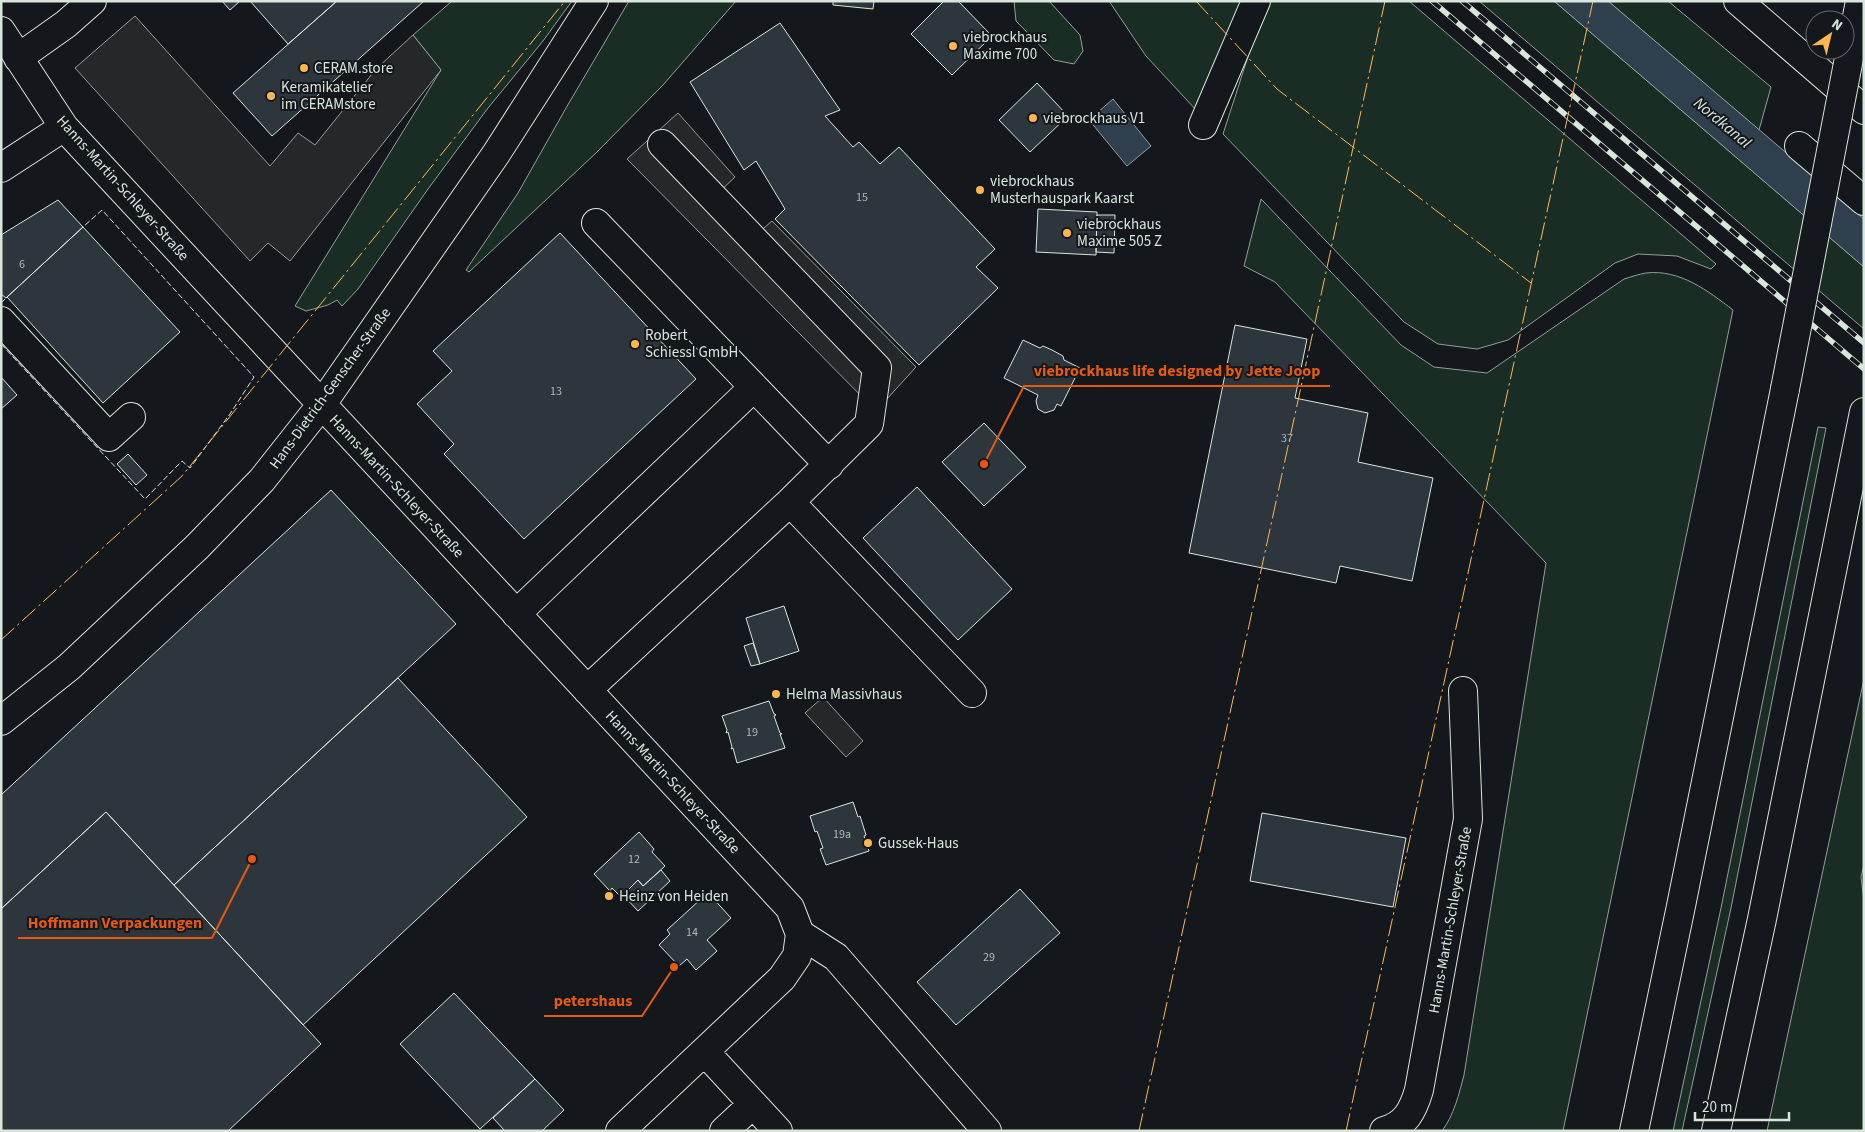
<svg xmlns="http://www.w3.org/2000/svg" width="1865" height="1132" viewBox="0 0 1865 1132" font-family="'Source Sans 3',sans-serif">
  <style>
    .green { fill: #1a2d24; stroke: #939e99 }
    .parking { fill: #24282b; stroke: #939e99 }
    .water { fill: #2f3f4d; stroke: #939e99 }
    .building { fill: #2c363c; stroke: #d8e6dc }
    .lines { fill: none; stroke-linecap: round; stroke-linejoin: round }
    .minor-casing { stroke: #d8e6dc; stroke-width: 30 }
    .major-casing { stroke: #d8e6dc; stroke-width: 30 }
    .highway-casing { stroke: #d8e6dc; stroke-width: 30 }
    .minor { stroke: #14181c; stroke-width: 28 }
    .major { stroke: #14181c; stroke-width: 28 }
    .highway { stroke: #14181c; stroke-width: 28 }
    .rail-casing { stroke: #d8e6dc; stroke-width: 5.5 }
    .rail { stroke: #14181c; stroke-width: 4; stroke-dasharray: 11; stroke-linecap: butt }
    .highway-bridge-casing { stroke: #d8e6dc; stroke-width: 30; stroke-linecap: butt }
    .highway-bridge { stroke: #14181c; stroke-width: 28 }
    .fence { stroke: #d8e6dc; stroke-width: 1; stroke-dasharray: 6 2.5; stroke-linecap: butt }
    .power { stroke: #ffb74d; stroke-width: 1; stroke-dasharray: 18 4 2.5 4; stroke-linecap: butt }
    .poi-dot { fill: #ffb74d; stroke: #14181c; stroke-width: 2 }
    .labels { text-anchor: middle; stroke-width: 4; stroke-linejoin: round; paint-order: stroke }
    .number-label { font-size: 12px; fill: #adbab4 }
    .poi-label { font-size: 15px; fill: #d8e6dc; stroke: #14181c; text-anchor: start }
    .street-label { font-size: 15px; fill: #d8e6dc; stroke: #14181c }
    .water-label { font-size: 16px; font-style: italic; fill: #d8e6dc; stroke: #14181c }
    .leader { fill: none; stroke: #e8590c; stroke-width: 2 }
    .callout-dot { fill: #e8590c; stroke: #14181c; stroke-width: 2 }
    .callout-label { font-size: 16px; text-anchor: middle; font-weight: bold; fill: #e8590c; stroke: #14181c; stroke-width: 4; stroke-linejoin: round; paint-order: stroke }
  </style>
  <rect width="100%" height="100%" fill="#14181c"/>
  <path class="green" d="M452,1H572L543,41L488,108L428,189L358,289L342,306L337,300L328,305L306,311L295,306L441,70L413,35Z
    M629,1H736L663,85L596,153L469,272L466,270L518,193L566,108Z
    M1014,1H1049L1080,35L1083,51L1074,64L1054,60L1016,21Z
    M1109,1H1245L1197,111L1146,56Z
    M1266,1H1409L1716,264L1711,269L1677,256L1638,254L1615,263L1508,340L1477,349L1438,344L1404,322L1223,134Z
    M1479,1H1554L1864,267V329Z
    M1608,1H1668L1771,87L1759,130Z
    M1261,199L1401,345L1434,367L1487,373L1624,279C1631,277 1639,274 1646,273C1680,269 1708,291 1733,310L1563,1131H1442C1454,1115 1459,1094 1464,1075L1546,563L1275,282L1244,266Z
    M1818,427L1826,428L1731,908L1682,1131H1673L1721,908Z
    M1864,679V865L1861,877L1864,901V1131H1767Z"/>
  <path class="parking" d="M135,16L270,166L298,133L315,145L376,69L413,35L441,70L290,261L268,243L250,261L75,68Z
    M678,113L735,177L717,194L757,234L772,221L916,367L876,411L627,159Z
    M823,697L863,741L846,757L805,713Z"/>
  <path class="water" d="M1554,1H1608L1864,219V267Z
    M1113,99L1151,146L1127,166L1089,120Z"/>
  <path class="building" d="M222,1H240L230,10Z
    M250,1H337L288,44Z
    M337,1H424L272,136L233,93Z
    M833,1H874L873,9L833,5Z
    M944,1H958L992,36L952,75L911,34Z
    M780,23L840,110L825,116L853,147L859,142L880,164L899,147L995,249L976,267L998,288L919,365L775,219L785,209L756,161L744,170L690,82Z
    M1037,83L1068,116L1030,152L999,120Z
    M58,200L83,227L6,298L1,294V235Z
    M1038,209L1097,212L1096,255L1036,252Z
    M1097,215H1115L1114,253L1096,252Z
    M83,227L180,332L103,403L7,297Z
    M560,233L696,379L524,539L444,454L454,444L417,404L452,371L433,351Z
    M1235,325L1307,339L1295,398L1368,413L1358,462L1433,478L1412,581L1340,566L1336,583L1189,553Z
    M1023,340L1040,348L1043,346L1052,350L1063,356L1064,360L1080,368L1061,406L1057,404L1054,410L1045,413L1038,409L1036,401L1038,395L1004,378Z
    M1,377L17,395L1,409Z
    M984,423L1026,467L984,506L942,462Z
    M128,454L147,475L136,485L117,464Z
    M917,487L1012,589L958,640L863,538Z
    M331,490L456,624L174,885L106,812L1,909V795Z
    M784,606L799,651L760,664L746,618Z
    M753,643L760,664L751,666L744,646Z
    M398,678L527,817L303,1025L174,885Z
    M769,701L774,714H775L776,715L774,716L780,733L782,734H780L785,748L737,763L733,748L731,749L732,747L728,732L726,733L727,730L722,716Z
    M853,802L858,817L860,816L866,835L864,836L869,851L826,865L820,849L823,848L817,831L815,832L810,816Z
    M106,812L321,1044L228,1131H1V909Z
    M1262,813L1406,838L1393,907L1250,881Z
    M639,832L654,849L652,852L665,866L643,886L638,880L621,897L612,888L610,891L594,874Z
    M661,870L670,881L638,911L623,895L638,880L643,886Z
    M1020,889L1060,933L956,1025L917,982Z
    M711,896L731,918L707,940L717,951L696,970L687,959L679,966L659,945L670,934L667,930L702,898L705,901Z
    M454,993L535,1079L480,1129L400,1044Z
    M535,1079L564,1110L542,1131H505L493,1118Z"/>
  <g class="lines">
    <g class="minor-casing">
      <path id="minor" d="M1,31L64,127L790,908L800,934L797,956L782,978L620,1131
        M18,58L66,24L92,1
        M1203,125L1256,1
        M1799,146L1864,201
        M1,168L64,127
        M596,223L829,465
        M1,321L109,437L131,417
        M790,502L972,693
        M516,614L754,387
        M587,690L790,502L869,424L877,368L662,144
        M1,721L69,667L197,547L262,480L322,404L496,154L594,1
        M800,934L836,957L987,1131
        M705,1052L778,1131
        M724,1131L753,1104
        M1384,1131C1406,1125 1413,1110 1419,1090L1468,819L1463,691"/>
    </g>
    <g class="major-casing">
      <path id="major" d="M1738,1L1864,110"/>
    </g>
    <g class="highway-casing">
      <path id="highway" d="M1855,27L1860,1
        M1634,1131L1681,906L1785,389
        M1716,1131L1762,919L1864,412"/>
    </g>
    <use href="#minor" class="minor"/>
    <use href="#major" class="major"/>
    <use href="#highway" class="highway"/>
    <g class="rail-casing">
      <path id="rail" d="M1432,1L1864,369
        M1462,1L1864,343"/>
    </g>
    <use href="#rail" class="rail"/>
    <g class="highway-bridge-casing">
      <path id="highway-bridge" d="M1785,389L1855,27"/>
    </g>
    <use href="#highway-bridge" class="highway-bridge"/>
    <path class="fence" d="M1,303L6,298
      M1,344L145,499L182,461L190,468L230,414L254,377L102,210L83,227"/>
    <path class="power" d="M1196,1L1277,89L1531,283
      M1,640L182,476L565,1
      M1139,1131L1385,1
      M1346,1131L1593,1"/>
  </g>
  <g class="poi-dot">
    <circle cx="953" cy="46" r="5"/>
    <circle cx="304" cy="68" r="5"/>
    <circle cx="271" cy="96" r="5"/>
    <circle cx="1033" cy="118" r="5"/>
    <circle cx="980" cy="190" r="5"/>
    <circle cx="1067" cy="233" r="5"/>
    <circle cx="635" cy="344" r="5"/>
    <circle cx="776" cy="694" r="5"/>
    <circle cx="868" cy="843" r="5"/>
    <circle cx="609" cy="896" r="5"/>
  </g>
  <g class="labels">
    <g class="number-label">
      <text x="862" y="201">15</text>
      <text x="22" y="268">6</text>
      <text x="556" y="395">13</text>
      <text x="1287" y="442">37</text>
      <text x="752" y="736">19</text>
      <text x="842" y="838">19a</text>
      <text x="634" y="863">12</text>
      <text x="692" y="936">14</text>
      <text x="989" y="961">29</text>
    </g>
    <g class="poi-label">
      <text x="963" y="42">viebrockhaus<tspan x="963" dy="17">Maxime 700</tspan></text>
      <text x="314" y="73">CERAM.store</text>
      <text x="281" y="92">Keramikatelier<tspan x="281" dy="17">im CERAMstore</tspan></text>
      <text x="1043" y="123">viebrockhaus V1</text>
      <text x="990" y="186">viebrockhaus<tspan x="990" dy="17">Musterhauspark Kaarst</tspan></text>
      <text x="1077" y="229">viebrockhaus<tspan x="1077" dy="17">Maxime 505 Z</tspan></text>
      <text x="645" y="340">Robert<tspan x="645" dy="17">Schiessl GmbH</tspan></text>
      <text x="786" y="699">Helma Massivhaus</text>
      <text x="878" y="848">Gussek-Haus</text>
      <text x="619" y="901">Heinz von Heiden</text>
    </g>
    <g class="street-label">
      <text transform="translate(123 188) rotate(48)" y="5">Hanns-Martin-Schleyer-Straße</text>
      <text transform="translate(330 388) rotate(-54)" y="5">Hans-Dietrich-Genscher-Straße</text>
      <text transform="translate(397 486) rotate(47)" y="5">Hanns-Martin-Schleyer-Straße</text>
      <text transform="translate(673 782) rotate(47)" y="5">Hanns-Martin-Schleyer-Straße</text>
      <text transform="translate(1450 920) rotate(-80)" y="5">Hanns-Martin-Schleyer-Straße</text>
    </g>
    <g class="water-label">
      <text transform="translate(1723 122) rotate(40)" y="6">Nordkanal</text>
    </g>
  </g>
  <path class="leader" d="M984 464L1024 386H1330M252 859L212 938H18M674 967L642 1016H544"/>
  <g class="callout-dot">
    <circle cx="984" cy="464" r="5"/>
    <circle cx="252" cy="859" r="5"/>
    <circle cx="674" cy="967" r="5"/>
  </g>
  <g class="callout-label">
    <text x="1177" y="376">viebrockhaus life designed by Jette Joop</text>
    <text x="115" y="928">Hoffmann Verpackungen</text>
    <text x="593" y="1006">petershaus</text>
  </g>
  <rect width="1865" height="1132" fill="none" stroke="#d8e6dc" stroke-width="5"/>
  <g transform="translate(1830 35) rotate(35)"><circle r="24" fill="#14181c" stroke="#626a69"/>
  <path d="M0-4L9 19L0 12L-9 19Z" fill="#ffb74d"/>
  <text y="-8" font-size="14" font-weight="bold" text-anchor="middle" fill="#d8e6dc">N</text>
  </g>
  <path d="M1695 1112v8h94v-8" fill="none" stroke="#d8e6dc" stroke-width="2.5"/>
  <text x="1702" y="1112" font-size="15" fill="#d8e6dc" stroke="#14181c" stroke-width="4" paint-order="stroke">20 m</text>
</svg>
